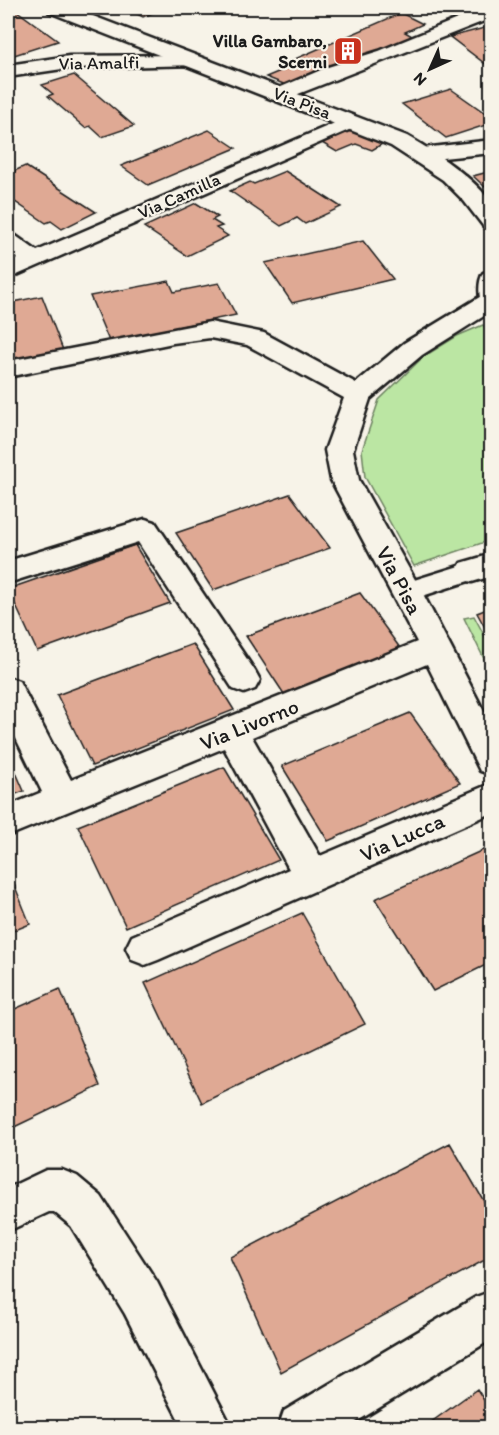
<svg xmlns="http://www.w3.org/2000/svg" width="499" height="1435" viewBox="0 0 499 1435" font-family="Itim,sans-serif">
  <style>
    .green { fill: #bbe6a3; stroke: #6c8160; stroke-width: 1.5 }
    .building { fill: #dfa994; stroke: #1c1c1c; stroke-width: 1.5 }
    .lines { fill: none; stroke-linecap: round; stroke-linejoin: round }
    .service-casing { stroke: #1c1c1c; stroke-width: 4 }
    .pedestrian-casing { stroke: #1c1c1c; stroke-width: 5 }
    .minor-casing { stroke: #1c1c1c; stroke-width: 5 }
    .secondary-casing { stroke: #1c1c1c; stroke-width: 5 }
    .service { fill: #f7f3e8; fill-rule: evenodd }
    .pedestrian { fill: #f7f3e8; fill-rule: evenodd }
    .minor { fill: #f7f3e8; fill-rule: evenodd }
    .secondary { fill: #f7f3e8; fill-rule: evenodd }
    .labels { text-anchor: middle; stroke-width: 4.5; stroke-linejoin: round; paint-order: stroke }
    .far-poi-label { font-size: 18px; font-weight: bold; fill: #1c1c1c; stroke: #f7f3e8; text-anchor: end }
    .far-street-label { font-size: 18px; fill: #1c1c1c; stroke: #f7f3e8 }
    .street-label { font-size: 22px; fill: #1c1c1c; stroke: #f7f3e8 }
  </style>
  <rect width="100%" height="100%" fill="#f7f3e8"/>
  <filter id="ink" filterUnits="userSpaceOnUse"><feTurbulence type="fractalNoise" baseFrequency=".0167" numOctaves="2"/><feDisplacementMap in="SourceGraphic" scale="12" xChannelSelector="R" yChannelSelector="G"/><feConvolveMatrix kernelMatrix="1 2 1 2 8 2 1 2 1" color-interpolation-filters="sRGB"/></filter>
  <g filter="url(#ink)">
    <path class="green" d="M483,325L492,336L491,540L414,566L365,477L362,450L379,400L423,357L457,336Z
      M474,616L491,648V673L464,618Z"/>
    <path class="building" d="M8,8H13L58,41L8,57Z
      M125,8H159L162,9L143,17Z
      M401,13L423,24L405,32L414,37L286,85L266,77L302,62L295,59Z
      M492,26V69L450,37Z
      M74,75L134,126L102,137L90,126L85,128L48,96L53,94L42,85Z
      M451,89L492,118V123L446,138L402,104Z
      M344,128L382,144L372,150L356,144L337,152L317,140Z
      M209,130L236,148L148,185L121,166Z
      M25,166L96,212L62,229L51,221L46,223L8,197V174Z
      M285,171L341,207L305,224L297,218L281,226L230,191L250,182L254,184Z
      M492,171V186L485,187L473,176Z
      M196,203L218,217L212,220L222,226L216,228L228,236L187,256L144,227Z
      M363,241L393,279L292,303L265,263Z
      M169,281L174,292L219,283L236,315L109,341L90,296Z
      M42,296L63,350L8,362V303Z
      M290,494L330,548L213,590L176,533Z
      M135,545L170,603L37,651L8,589Z
      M360,593L400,648L284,694L246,636Z
      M492,607V640L477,613Z
      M193,644L234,710L92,766L57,695Z
      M410,713L460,783L328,841L282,766Z
      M8,754L24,791L8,797Z
      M224,767L279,860L126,927L78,826Z
      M492,846V962L433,991L375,899Z
      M8,869L30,924L8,933Z
      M302,913L365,1024L202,1103L145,983Z
      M60,989L100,1086L8,1130V1012Z
      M450,1143L492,1215V1256L281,1372L230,1257Z
      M477,1389L492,1413V1428H423Z"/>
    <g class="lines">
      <g class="service-casing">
        <path id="service" d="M453,8H464L479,18L470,20Z"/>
      </g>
      <g class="pedestrian-casing">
        <path id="pedestrian" d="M472,562L481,565L484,571L481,577L407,601L398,599L395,592L398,585Z"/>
      </g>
      <g class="minor-casing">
        <path id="minor" d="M484,8H492V18L288,98H274L271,94L274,90L328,67L379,51Z
          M192,55L199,57L202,61L199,65L69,68L8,77V65L69,56Z
          M351,116L358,118L362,122L358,126L8,279V263L18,259L8,251V234L16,236L37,251Z
          M492,140V153L423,160L415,159L412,154L415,149L423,148Z
          M492,293V311L422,355L370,399L353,450L359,480L422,592L492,727V775L480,771L427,664L252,737L320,856L492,783V813L158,960L145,965L132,960L126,948L132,936L289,869L224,748L8,836V806L42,792L8,722V677L19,681L71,780L417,642L331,480L325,450L344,398L247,345L210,338L173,343L8,377V361L210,322L264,333L356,383L404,343L483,295Z
          M145,519L155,522L255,671L260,680L255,689L244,693L233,689L138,542L8,583V561Z
          M492,554V576L472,582L461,579L457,571L461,563Z
          M46,1170H62L77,1176L101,1196L157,1282L232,1428H183L125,1314L71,1226L54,1212H49L8,1231V1188Z
          M492,1291V1339L346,1428H278L284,1411L476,1297Z"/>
      </g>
      <g class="secondary-casing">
        <path id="secondary" d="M47,8H72L407,136C428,148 482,182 491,205C494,211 492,222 492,229L484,227L464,201L443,180L391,146L49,12Z
          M492,271V308L483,306C478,298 478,281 483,273Z"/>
      </g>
      <use href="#service" class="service"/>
      <use href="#pedestrian" class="pedestrian"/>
      <use href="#minor" class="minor"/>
      <use href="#secondary" class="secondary"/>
    </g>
  </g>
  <defs>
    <g id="building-square" transform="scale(1.5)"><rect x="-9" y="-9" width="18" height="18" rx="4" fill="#c8321e" stroke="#f7f3e8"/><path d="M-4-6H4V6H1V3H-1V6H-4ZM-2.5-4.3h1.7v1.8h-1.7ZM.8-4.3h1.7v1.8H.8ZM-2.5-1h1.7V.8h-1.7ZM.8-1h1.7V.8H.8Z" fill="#fff"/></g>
  </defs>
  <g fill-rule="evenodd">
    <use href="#building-square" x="348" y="51"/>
  </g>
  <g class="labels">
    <g class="far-poi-label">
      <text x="327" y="47">Villa Gambaro,<tspan x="327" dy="21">Scerni</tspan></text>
    </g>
    <g class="far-street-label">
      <text transform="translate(99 63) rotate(-1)" y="6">Via Amalfi</text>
      <text transform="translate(302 103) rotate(21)" y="6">Via Pisa</text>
      <text transform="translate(179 196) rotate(-24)" y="6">Via Camilla</text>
    </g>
    <g class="street-label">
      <text transform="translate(400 580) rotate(62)" y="8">Via Pisa</text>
      <text transform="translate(249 724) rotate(-22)" y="8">Via Livorno</text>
      <text transform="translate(402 837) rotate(-24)" y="8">Via Lucca</text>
    </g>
  </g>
  <rect width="499" height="1435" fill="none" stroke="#f7f3e8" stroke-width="30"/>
  <rect x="15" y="15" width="469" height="1405" fill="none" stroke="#1c1c1c" stroke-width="2" filter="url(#ink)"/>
  <g transform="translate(430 69) rotate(225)" stroke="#f7f3e8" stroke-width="4.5" paint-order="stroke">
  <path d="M0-4.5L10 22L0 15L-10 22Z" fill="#1c1c1c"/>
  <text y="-9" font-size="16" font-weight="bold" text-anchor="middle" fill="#1c1c1c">N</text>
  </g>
</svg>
